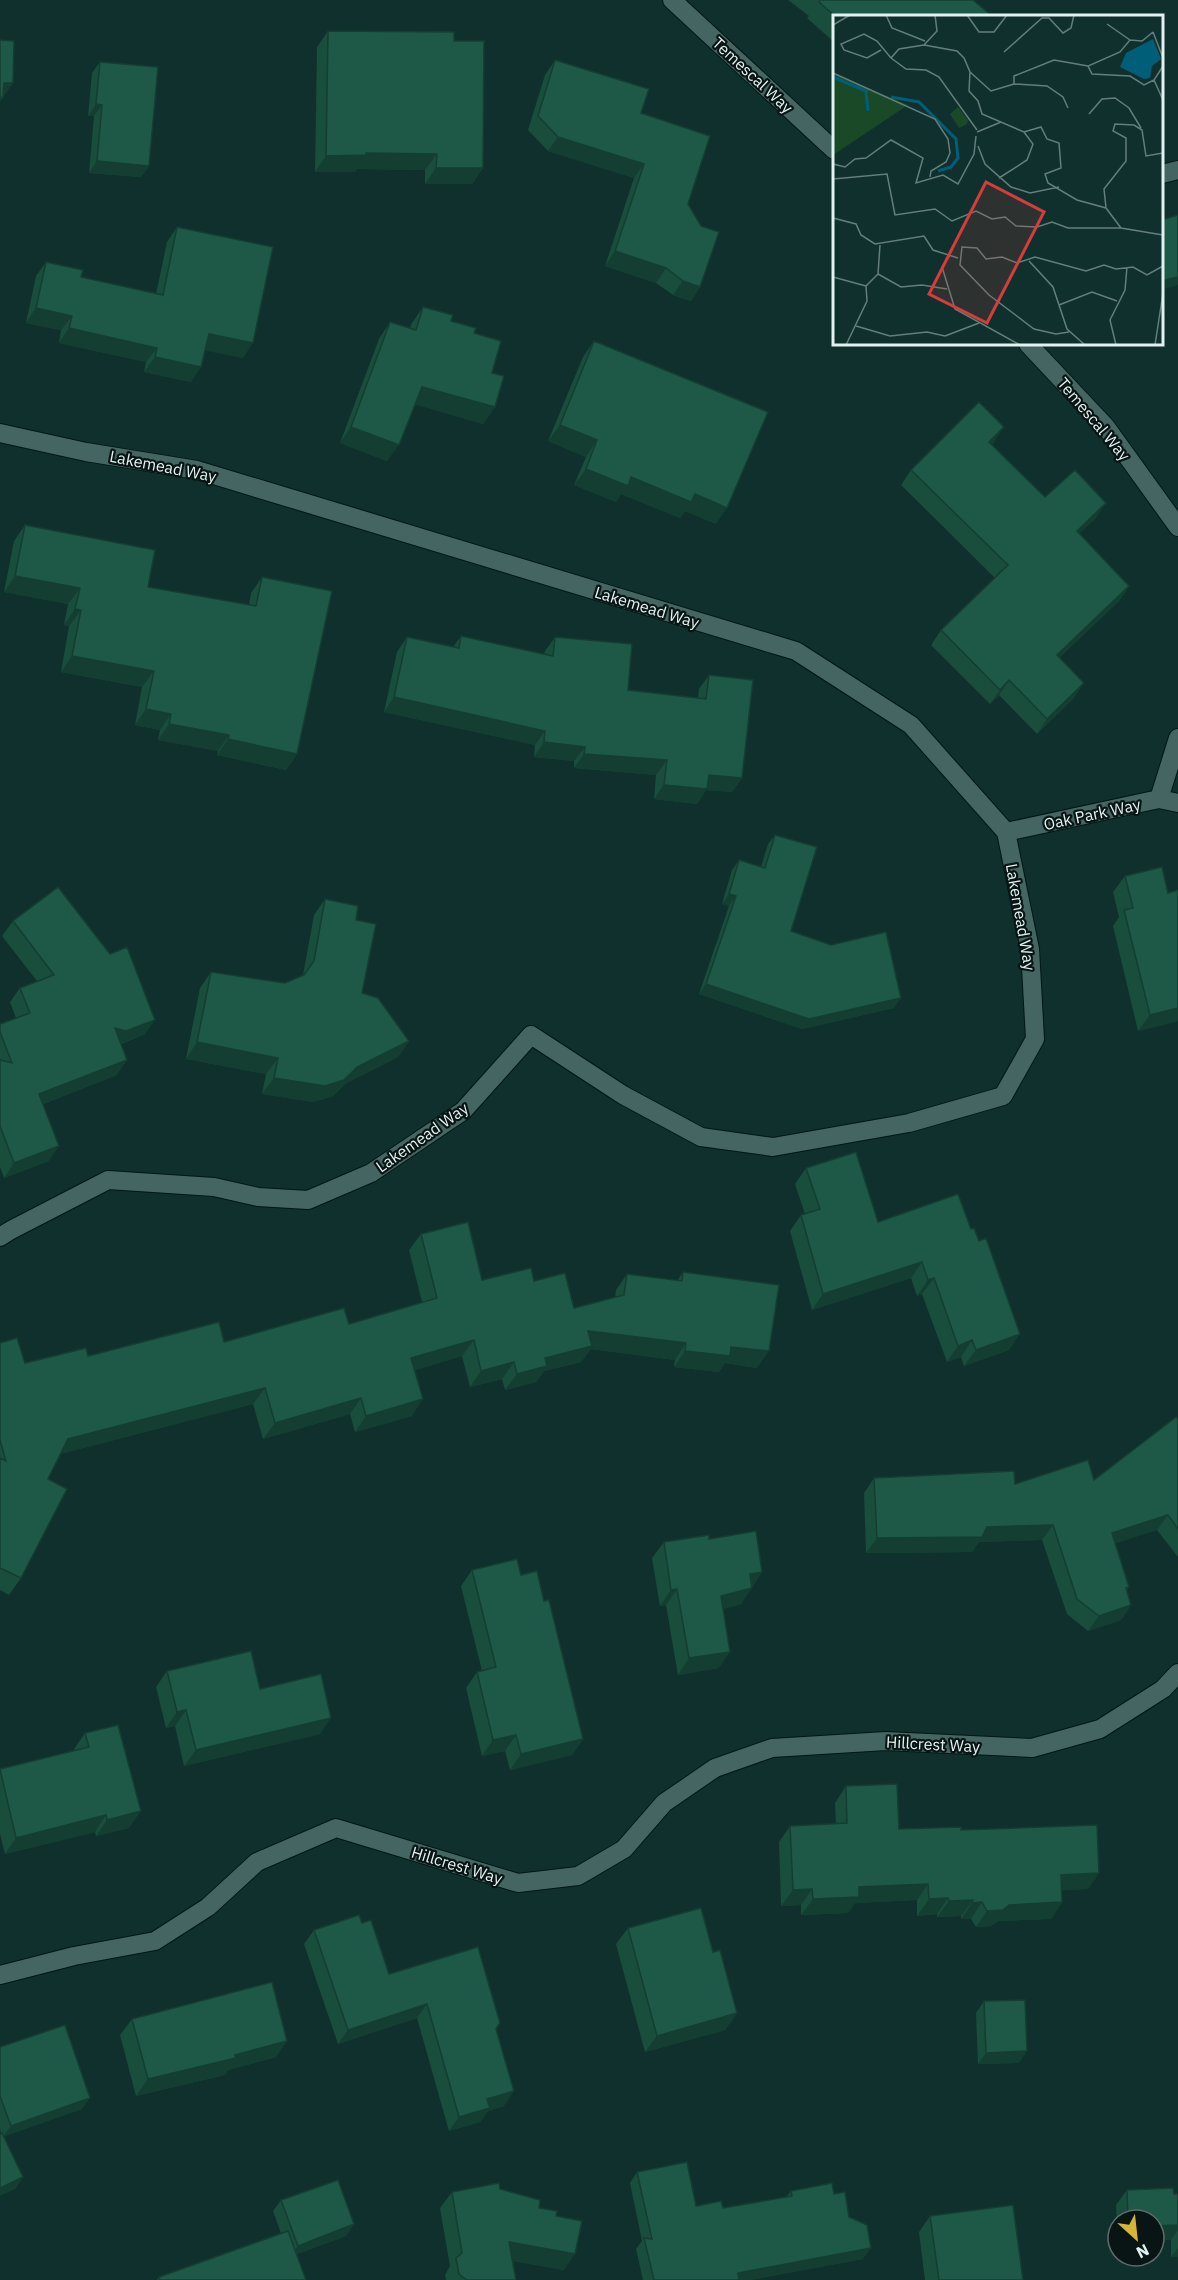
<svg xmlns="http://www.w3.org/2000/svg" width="1178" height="2280" viewBox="0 0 1178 2280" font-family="'IBM Plex Sans',sans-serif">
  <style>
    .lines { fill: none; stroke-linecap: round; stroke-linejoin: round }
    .street-casing { stroke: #001715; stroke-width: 20 }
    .street { stroke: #456562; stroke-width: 18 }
    .wall { fill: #194d3c }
    .shaded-wall { fill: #143e31 }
    .building { fill: #1d5946; stroke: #143e31; stroke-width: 1.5 }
    .labels { text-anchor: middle; stroke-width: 4.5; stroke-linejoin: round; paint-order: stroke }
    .street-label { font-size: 16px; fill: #e1f2f0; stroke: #081514 }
    .inset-river { fill: none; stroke: #005e78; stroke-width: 3 }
    .inset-road { fill: none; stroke: #647e7b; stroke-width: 1.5 }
    .view { fill: #d73c3c; fill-opacity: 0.15; stroke: #d73c3c; stroke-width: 3 }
    .inset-edge { fill: none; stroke: #e1f2f0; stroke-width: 3 }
  </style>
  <rect width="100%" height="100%" fill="#10302d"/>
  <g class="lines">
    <g class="street-casing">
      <path id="street" d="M672,0L834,150
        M1162,174L1178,170
        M1028,344L1106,427L1178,527
        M0,433L86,452L197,470L796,651L911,725L1006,832L1030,949L1035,1039L1003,1096L909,1123L773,1147L701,1137L623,1095L531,1035L463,1111L371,1173L308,1200L258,1197L214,1187L108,1180L11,1230L0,1237
        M1159,799L1178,738
        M1006,832L1159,799L1178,803
        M0,1975L74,1956L155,1941L208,1907L257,1862L336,1828L518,1883L578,1876L624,1849L664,1803L715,1768L772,1748L886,1741L1032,1748L1100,1729L1163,1689L1178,1673"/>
    </g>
    <use href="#street" class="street"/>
  </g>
  <path class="wall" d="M788,0H973L834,16V42L807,18L809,16Z
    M328,31L454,41L483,168L472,184H425V170L357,169L355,172H315L317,47Z
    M555,60L641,113L688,204L700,287L691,301L673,295L656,283L605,266L634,178L548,151L528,130L545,75Z
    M100,62L149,166L141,177L89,173L94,116H88L92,73Z
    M177,227L243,358L205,350L191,382L144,372L146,362L59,343L61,330L26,323L36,276L46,262L81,277L156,294L167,242Z
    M423,307L474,333L492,373L495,407L483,424L415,404L387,461L340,443L379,339L390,322L410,328L412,323Z
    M594,341L716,524L685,511L680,518L621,494L616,502L574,485L586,457L548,441L583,357Z
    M994,442L991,445L1045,497L1096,518L1079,533L1129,586L1119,601L1059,658L1074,698L1037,734L999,695L990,704L931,645L941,630L995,578L901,485L911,470Z
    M25,525L148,587L249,605L251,593L262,577L297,754L286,770L217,755L218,751L158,740L160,730L135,725L142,687L61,672L69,626L64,625L68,604L4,592L14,541Z
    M461,636L544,654L545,651L555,637L628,690L698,698L699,689L709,675L742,778L732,792L706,790L697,804L654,799L656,775L574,768V761L534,757L535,745L384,712L397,652L407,637L453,647Z
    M775,835L791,931L894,1008L802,1029L699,994L729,906L722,904L732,870L739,860L761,867L768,844Z
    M1125,876L1178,1021L1138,1031L1113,926L1119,917L1113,892Z
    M325,899L356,920L362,993L409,1041L398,1057L346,1083L333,1096L313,1102L262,1094L266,1074L186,1059L200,988L211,972L285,983L303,975L314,915Z
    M13,921L110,954L145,1034L121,1044L117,1075L43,1104L49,1161L4,1178L0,1167V1024L16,1018L10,1002L20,988L37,981L2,936Z
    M806,1168L878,1222L958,1194L1009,1350L964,1366L961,1357L947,1362L922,1294L917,1296L911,1278L812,1310L790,1231L801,1215L805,1214L795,1184Z
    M421,1234L482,1280L534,1281L574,1308L615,1298L616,1290L627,1274L677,1281L683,1272L757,1368L725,1363L719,1372L674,1367L675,1360L591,1349L581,1362L544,1371L536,1382L505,1390L502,1379L470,1387L462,1356L415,1370L412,1416L355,1432L350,1414L263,1439L253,1404L60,1454L48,1479L21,1578L9,1595L0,1590V1343L25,1363L224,1342L349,1324L422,1302L409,1250Z
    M1178,1419V1557L1157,1530L1115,1543L1129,1587L1126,1591L1131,1605L1121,1620L1088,1631L1067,1614L1042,1540L979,1542L972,1552L866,1553L864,1493L874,1478L1015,1484L1094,1480Z
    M709,1539L762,1572L741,1604L723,1609L719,1668L678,1675L666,1605L660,1606L652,1558L664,1542Z
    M472,1570L521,1575L544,1601L583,1739L572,1755L510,1770L505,1751L482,1756L466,1688L477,1672L482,1671L461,1586Z
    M167,1671L320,1734L184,1766L175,1726L166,1728L156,1687Z
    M85,1733L129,1828L96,1836L95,1832L5,1854L0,1834V1769L74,1751V1749Z
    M846,1786L899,1829L961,1830L1099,1873L1088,1889L1062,1890V1902L1051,1919L998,1921L991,1926L976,1927L971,1919H961V1916L937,1917V1914L917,1916V1900L855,1903L848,1913L801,1915V1905L781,1906L779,1842L790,1826L836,1824L835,1803Z
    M362,1923L389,1974L496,2029L504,2106L488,2111L480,2122L449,2131L417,2018L338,2044L304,1944L314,1930Z
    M628,1928L713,1952L737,2013L725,2030L645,2052L616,1944Z
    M984,2001L1019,2063L978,2064L976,2013Z
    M132,2019L276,2057L228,2070L225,2075L136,2096L120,2035Z
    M0,2047L82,2109L4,2136L23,2177L15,2189L0,2129Z
    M637,2172L696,2206L723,2208L786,2197L791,2191L834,2194L849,2217L863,2259L750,2280H643L636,2249L642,2241L630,2183Z
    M500,2189L556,2216L564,2270L513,2261L516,2280H446L445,2275L450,2266L440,2208L452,2192Z
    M1127,2190L1178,2194V2257H1171V2240H1154V2220H1118V2242L1116,2205Z
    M281,2200L354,2224L346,2236L297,2254L306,2280H157L159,2277L281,2233L273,2211Z
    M930,2216L1023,2280H925L919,2232Z"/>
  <path class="shaded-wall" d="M4,83H13L0,102V88Z
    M96,104L102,105L94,116H88Z
    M558,137L644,164L634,178L548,151Z
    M366,153L437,154L425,170L357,169L355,172H315L326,156Z
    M97,161L149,166L141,177L89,173Z
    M436,168H483L472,184H425Z
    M615,251L666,268L656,283L605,266Z
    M1178,277V285L1161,290V281Z
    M683,281L700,287L691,301L673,295Z
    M36,308L72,316L61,330L26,323Z
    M69,328L157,348L146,362L59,343Z
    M209,334L253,343L243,358L198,349Z
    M155,357L201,367L191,382L144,372Z
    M422,387L495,407L483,424L410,403Z
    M560,425L597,440L586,457L548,441Z
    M351,427L399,445L387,461L340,443Z
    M1004,427L994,442L978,457L989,442Z
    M586,469L631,477L695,494L727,508L716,524L685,511L680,518L621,494L616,502L574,485Z
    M1106,503L1096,518L1066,546L1077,531Z
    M15,576L80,588L68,604L4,592Z
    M1129,586L1119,601L1046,670L1057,655Z
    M75,609L81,610L69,626L64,625Z
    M72,656L154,671L142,687L61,672Z
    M1009,680L999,695L990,704L1000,690Z
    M1084,683L1074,698L1037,734L1047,719Z
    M394,697L545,731L535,745L384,712Z
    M146,709L171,714L160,730L135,725Z
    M169,724L229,735L218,751L158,740Z
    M228,739L297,754L286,770L217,755Z
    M544,742L585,747L574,761L534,757Z
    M584,754L667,760L656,775L574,768Z
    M709,775L742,778L732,792L706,790L697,804L654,799L664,785Z
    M729,894L736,896L729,906L722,904Z
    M706,984L901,998L894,1008L802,1029L699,994Z
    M1178,1008V1021L1138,1031L1150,1015Z
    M155,1020L145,1034L116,1045L115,1028Z
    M409,1041L398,1057L346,1083L333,1096L313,1102L262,1094L274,1078L357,1067Z
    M197,1042L278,1058L266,1074L186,1059Z
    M127,1060L117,1075L29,1109L39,1094Z
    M59,1146L49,1161L4,1178L14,1163Z
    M922,1262L911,1278L812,1310L823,1294Z
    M934,1278L922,1294L917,1296L928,1280Z
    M588,1331L686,1343L675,1360L591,1349L581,1362L544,1371L536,1382L505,1390L517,1374Z
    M1020,1334L1009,1350L964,1366L976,1350Z
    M474,1340L462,1356L400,1375L411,1358Z
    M972,1340L961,1357L947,1362L958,1346Z
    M731,1347L769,1351L757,1368L725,1363L719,1372L674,1367L685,1351Z
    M514,1362L502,1379L470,1387L481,1371Z
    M265,1388L253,1404L56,1455L68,1439Z
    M361,1398L350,1414L263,1439L275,1423Z
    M423,1399L412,1416L355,1432L366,1416Z
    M1168,1515L1157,1530L1102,1548L1112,1533Z
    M1053,1525L1042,1540L979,1542L972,1552L866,1553L877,1538L987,1527Z
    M762,1572L751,1588L750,1574Z
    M752,1588L741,1604L710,1612L721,1596Z
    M677,1589L666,1605L660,1606L671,1590Z
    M1131,1605L1121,1620L1088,1631L1099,1616Z
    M730,1652L719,1668L678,1675L689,1658Z
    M186,1710L175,1726L166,1728L177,1712Z
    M331,1718L320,1734L184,1766L196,1750Z
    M516,1735L505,1751L482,1756L493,1740Z
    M583,1739L572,1755L510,1770L521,1754Z
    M141,1811L129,1828L96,1836L107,1820Z
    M106,1815L95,1832L5,1854L16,1838Z
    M1099,1873L1088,1889L1050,1891L1061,1875Z
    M928,1884L917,1900L855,1903L848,1913L801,1915L813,1899L859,1887Z
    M812,1889L801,1905L781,1906L793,1890Z
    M948,1898L937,1914L917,1916L929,1899Z
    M973,1900L961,1916L937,1917L949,1901Z
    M982,1902L971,1919H961L972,1903Z
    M1062,1902L1051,1919L998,1921L991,1926L976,1927L987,1911L1009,1905Z
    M427,2004L417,2018L338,2044L348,2030Z
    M737,2013L725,2030L645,2052L657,2036Z
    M287,2041L276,2057L228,2070L225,2075L136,2096L148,2079Z
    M1027,2051L1019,2063L978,2064L986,2053Z
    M514,2091L504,2106L488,2111L480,2122L449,2131L459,2117L487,2099Z
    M90,2098L82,2109L3,2137L11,2126Z
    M23,2177L15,2189L0,2196V2188Z
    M354,2224L346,2236L290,2257L298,2246Z
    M1178,2225V2230L1171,2240H1154V2226Z
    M509,2242L575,2254L564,2270L498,2258Z
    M871,2248L863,2259L750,2280H733L738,2273Z
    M1178,2248V2257H1171Z"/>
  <path class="building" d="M820,0H973L992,16H835L819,2Z
    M328,31L454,32V41H484L483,168H436L437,154L366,153V155L326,156Z
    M0,40L14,41L13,83H4L3,98L0,97Z
    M555,60L649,89L641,113L710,136L688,204L701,226L719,232L700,287L683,281L666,268L615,251L644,164L558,137L538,116Z
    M100,62L158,67L149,166L97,161L102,105L96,104Z
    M1178,215V277L1161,281V220Z
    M177,227L273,247L253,343L209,334L201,367L155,357L157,348L69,328L72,316L36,308L46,262L83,270L81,277L163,295Z
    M423,307L453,315L451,321L476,328L474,333L501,341L492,373L504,376L495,407L422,387L399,445L351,427L390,322L416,330Z
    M594,341L768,412L727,508L695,494L691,502L631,477L628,486L586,469L597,440L560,425Z
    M979,402L1004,427L989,442L1045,497L1075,470L1106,503L1077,531L1129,586L1057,655L1084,683L1047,719L1009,680L1000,690L941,630L1008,565L911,470Z
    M25,525L155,550L148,587L256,606L262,577L332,591L297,754L228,739L229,735L169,724L171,714L146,709L154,671L72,656L81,610L75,609L80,588L15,576Z
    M461,636L553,656L555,637L632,644L628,690L706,699L709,675L753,680L742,778L709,775L707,789L664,785L667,760L584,754L585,747L544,742L545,731L394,697L407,637L459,648Z
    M775,835L817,847L791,931L831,945L886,932L901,998L809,1019L706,984L736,896L729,894L739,860L765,868Z
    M1162,867L1168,893L1178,890V1008L1150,1015L1124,910L1133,908L1125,876Z
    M58,887L110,954L127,947L155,1020L126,1031L115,1028L127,1060L39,1094L59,1146L14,1163L0,1126V1060L12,1063L0,1032V1024L30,1013L20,988L54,975L13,921Z
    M325,899L358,906L356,920L376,924L362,993L378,998L409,1041L357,1067L344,1080L325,1086L274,1078L278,1058L197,1042L211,972L285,983L304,975L314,961Z
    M856,1152L878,1222L958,1194L971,1229L974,1228L979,1241L986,1238L1020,1334L976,1350L972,1340L958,1346L934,1278L928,1280L922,1262L823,1294L801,1215L820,1209L806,1168Z
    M468,1222L482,1280L531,1268L534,1281L565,1273L574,1308L624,1295L627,1274L682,1281L683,1272L779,1285L769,1351L731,1347L730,1356L685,1351L686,1343L588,1331L592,1346L545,1358L547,1366L517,1374L514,1362L481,1371L474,1340L411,1358L423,1399L366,1416L361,1398L275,1423L265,1388L68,1439L48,1479L67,1489L21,1578L0,1568V1458L6,1461L0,1440V1343L17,1338L25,1363L86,1348L88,1356L219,1322L224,1342L344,1308L349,1324L437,1298L421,1234Z
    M1176,1417L1178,1419V1529L1168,1515L1112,1533L1129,1587L1126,1588L1131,1605L1099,1616L1077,1599L1053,1525L987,1527L982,1537L877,1538L874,1478L1014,1471L1015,1484L1088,1460L1094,1480Z
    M756,1531L762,1572L750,1574L752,1588L721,1596L730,1652L689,1658L677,1589L671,1590L664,1542L709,1535V1539Z
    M517,1559L521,1575L537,1571L544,1601L549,1600L583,1739L521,1754L516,1735L493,1740L477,1672L496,1667L472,1570Z
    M251,1651L260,1689L321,1674L331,1718L196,1750L186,1710L177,1712L167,1671Z
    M118,1725L141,1811L107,1820L106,1815L16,1838L0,1769L89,1747L85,1733Z
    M897,1784L899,1829L961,1827V1830L1097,1825L1099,1873L1061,1875L1062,1902L1009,1905L1003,1910L987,1911L982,1902L972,1903L973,1900L949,1901L948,1898L929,1899L928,1884L859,1887V1897L813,1899L812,1889L793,1890L790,1826L847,1823L846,1786Z
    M701,1908L713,1952L720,1950L737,2013L657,2036L628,1928Z
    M359,1915L362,1923L371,1920L389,1974L478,1947L500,2023L496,2029L514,2091L487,2099L490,2108L459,2117L427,2004L348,2030L314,1930Z
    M272,1982L287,2041L235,2055L236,2058L148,2079L132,2019Z
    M1025,2000L1027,2051L986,2053L984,2001Z
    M65,2025L90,2098L11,2126L0,2096V2047Z
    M2,2133L23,2177L0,2188V2134Z
    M687,2162L696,2206L721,2201L723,2208L792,2196L791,2191L832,2183L834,2194L845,2192L849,2217L867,2225L871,2248L738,2273L739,2280H654L644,2238L652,2239L637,2172Z
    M338,2180L354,2224L298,2246L281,2200Z
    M499,2183L500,2189L540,2200L539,2208L557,2211L556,2216L582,2221L575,2254L509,2242L516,2280H467L459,2274L456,2258L462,2253L452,2192Z
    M1173,2188L1174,2194H1178V2225L1154,2226V2220H1128L1127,2190Z
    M1013,2205L1023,2280H939L930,2216Z
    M288,2231L306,2280H160L159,2277Z"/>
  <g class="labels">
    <g class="street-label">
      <text transform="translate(753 75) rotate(43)" y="6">Temescal Way</text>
      <text transform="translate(1094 419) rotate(50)" y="6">Temescal Way</text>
      <text transform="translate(163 466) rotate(11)" y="6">Lakemead Way</text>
      <text transform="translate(647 607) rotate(17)" y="6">Lakemead Way</text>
      <text transform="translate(1092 814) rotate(-12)" y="6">Oak Park Way</text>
      <text transform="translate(1021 917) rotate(80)" y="6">Lakemead Way</text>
      <text transform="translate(422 1137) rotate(-35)" y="6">Lakemead Way</text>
      <text transform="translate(933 1744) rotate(3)" y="6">Hillcrest Way</text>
      <text transform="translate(457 1865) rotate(17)" y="6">Hillcrest Way</text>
    </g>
  </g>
  <g transform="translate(833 15)">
    <rect width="330" height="330" fill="#10302d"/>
    <path d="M0,58L75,90L0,140ZM125,92L135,105L134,109L126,113L117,99Z" fill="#1a4928"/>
    <path d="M320,24L328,44L319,51L317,63L311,64L287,52L293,38Z" fill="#005e78"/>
    <path class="inset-river" d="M0,62L35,77M33,76L35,96M58,82L86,87L123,124L125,143L118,152L105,156"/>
    <path class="inset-road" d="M53,0L59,13L92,26M102,0L104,16L91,30L124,36L131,43L137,57L136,76L145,86L149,99L191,117L208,112L214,124L226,128L228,153L212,159L215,168L244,185L273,193L288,213L330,220M134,0L146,17H161L174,0M274,9L297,25M0,10L17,0M320,17L309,26L297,25L287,37L255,51L259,59L297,61L311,70L321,65M320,17L330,43M91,30L66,34L58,43L73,54L93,55L106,62L144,115M48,35L34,43L11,35L8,29L31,19L44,26L58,43M171,37L209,3H216L230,18L238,13L241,0M330,51L321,65L330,85M137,57L158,76L181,69M0,58L102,104L115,124L117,138L113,147L98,156L97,162M235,93L230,82L214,71L181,69V61L221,45L255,51M256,99L269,84L282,83L296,93L308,113M144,117L168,107M145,131L152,149L178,172L197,178L226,172M0,149L12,152L22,144L33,143L58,125L90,143L83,168L110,160L125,169L141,139L143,121M166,163L194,145L200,129L191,117M0,164L54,159L62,200L102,194L119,206L143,196L159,204L172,202L183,211L204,212L219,207L235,213H288M273,193L271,174L293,146V123L280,116L282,109L301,110L309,115L313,141L330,138M0,203L23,209L28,220L42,229L91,221L100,235L125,243M117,240L109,252L122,294L187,330M196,246L220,272L234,314L252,330M45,259L68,272L89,270L114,274M0,262L33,271M33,271L45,259L47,230M226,290L259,277L284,286M23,311L57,321L94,317L112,321M236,317L223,319L201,314L156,280L127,250L129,232L144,233L153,244L169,242L184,248L202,242L253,256L271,250L283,254L300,252L314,260L330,251M112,321L146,308M13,330L34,286L33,271M283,330L277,305L292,275L294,252M322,330L330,278"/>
    <path class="view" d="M153,167L211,197L154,308L96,279Z"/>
    <rect width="330" height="330" class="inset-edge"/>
  </g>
  <g transform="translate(1136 2238) rotate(153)"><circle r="28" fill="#081514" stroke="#5f6d6c" stroke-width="1.5"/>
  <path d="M0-4.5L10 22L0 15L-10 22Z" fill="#d6b534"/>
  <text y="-9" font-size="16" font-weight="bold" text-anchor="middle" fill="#e1f2f0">N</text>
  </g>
</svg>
